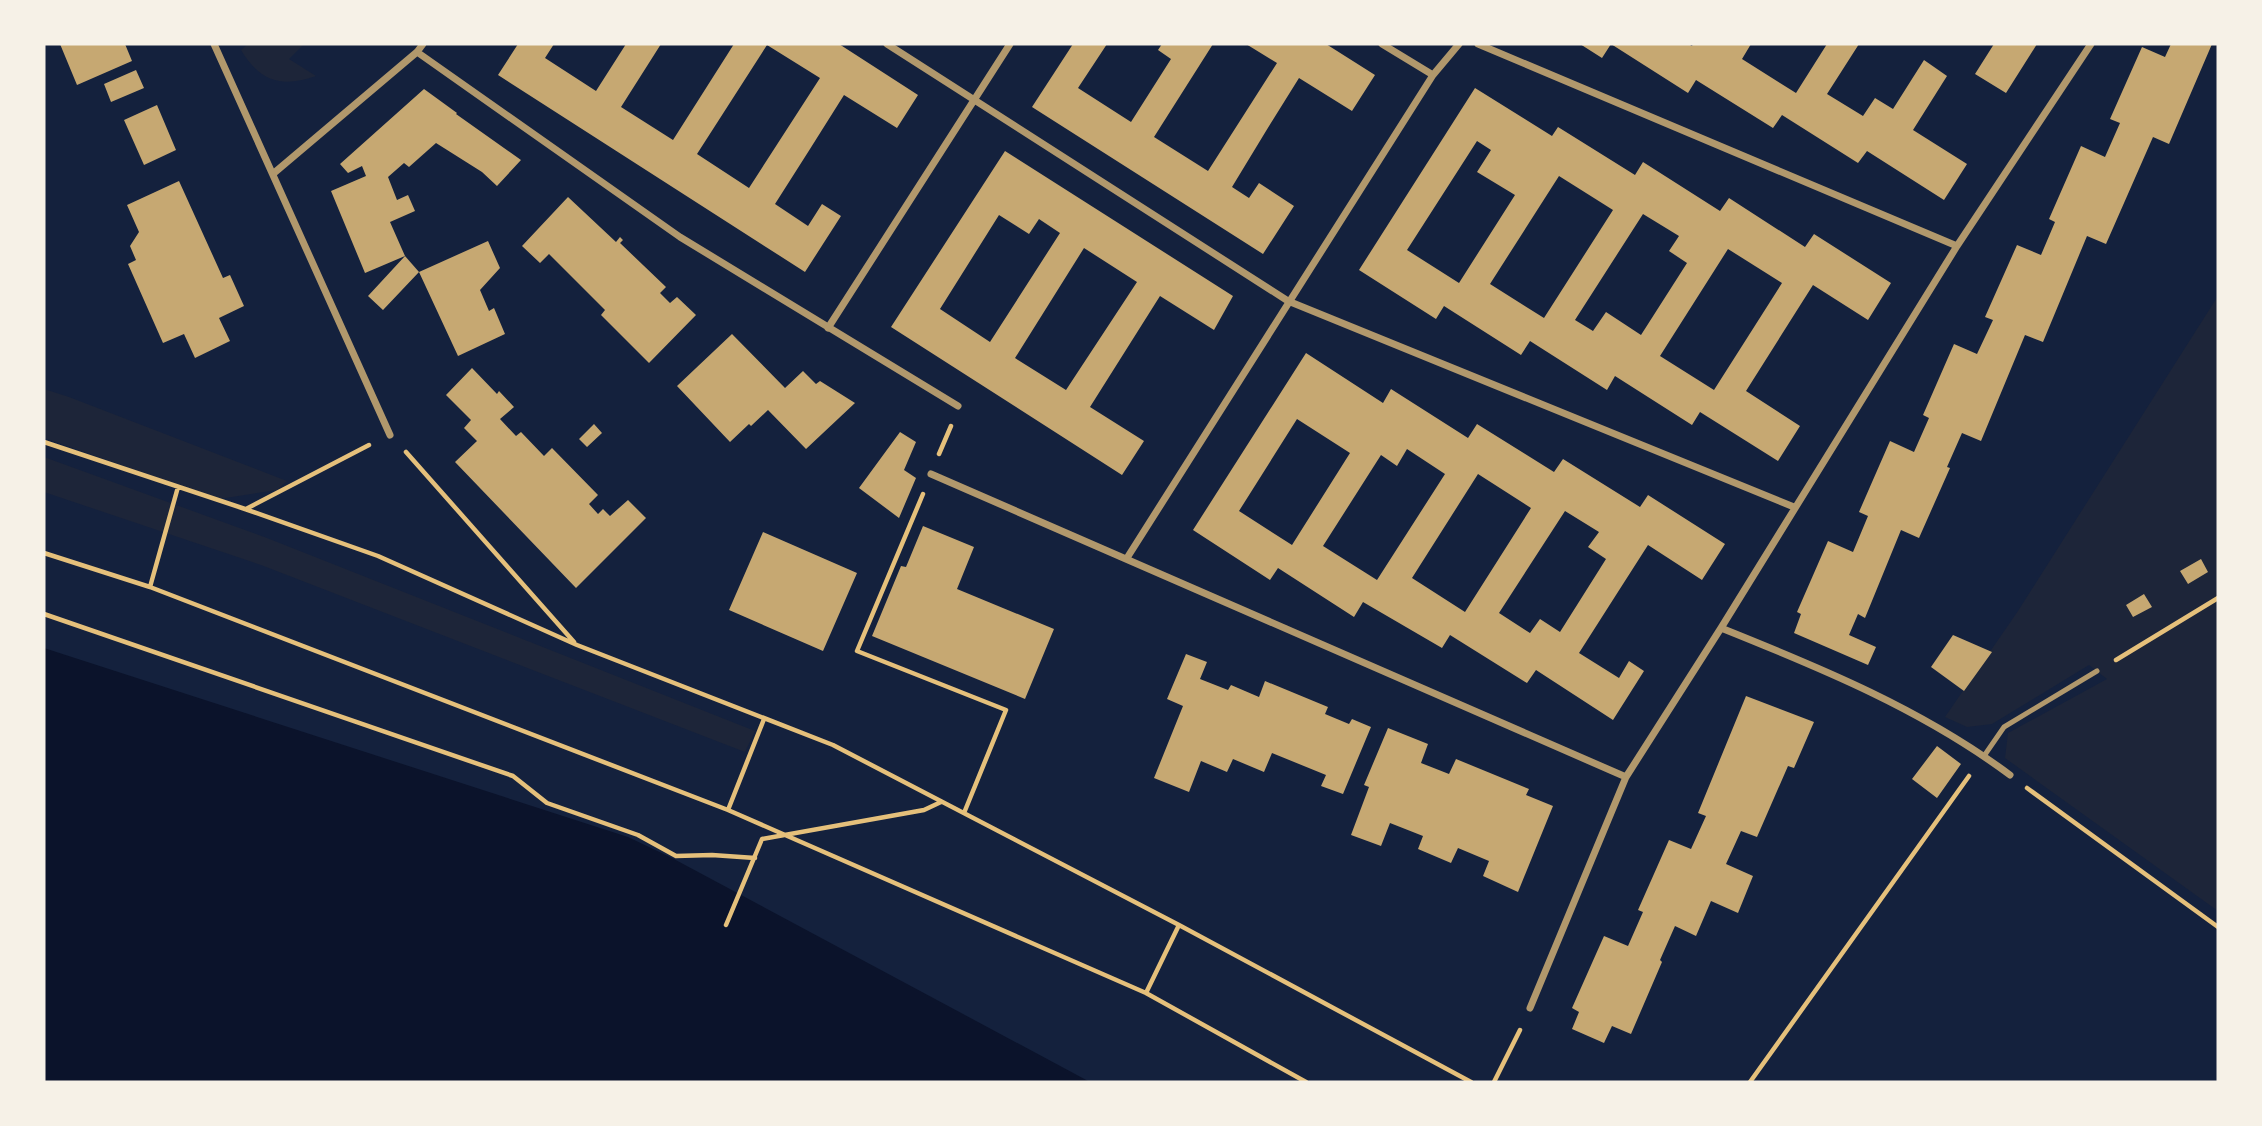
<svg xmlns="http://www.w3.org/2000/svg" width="2262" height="1126" viewBox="0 0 2262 1126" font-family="Signika,sans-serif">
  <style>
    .green { fill: #1d2539 }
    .water { fill: #0b132b }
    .building { fill: #c6a872; fill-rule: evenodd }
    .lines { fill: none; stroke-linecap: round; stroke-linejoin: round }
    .path { stroke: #e5c07b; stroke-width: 4.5 }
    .service { stroke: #b1986c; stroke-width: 5 }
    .minor { stroke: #b1986c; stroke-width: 7 }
  </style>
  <rect width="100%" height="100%" fill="#14213d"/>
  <path class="green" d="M248,44H304L289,59L316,76C282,88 260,82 241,50Z
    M2218,296V911L2005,758L2008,733L2107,679L2089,665L1992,724L1967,727L1945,717L2018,611Z
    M44,389L69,397L287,481L277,490L219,499L44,438Z
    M44,457L267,538L755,731L745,752L261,565L44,492Z"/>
  <path class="water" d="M44,648L628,837L672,858L1090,1082H44Z"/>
  <path class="building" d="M60,44H125L132,61L77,85Z
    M518,44H554L545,58L596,91L626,44H661L621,107L673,140L734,44H839L918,95L897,128L844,95L810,149L775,204L808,226L822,204L841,216L805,272L498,75ZM767,45L820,78L749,188L697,154Z
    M1073,44H1107L1078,88L1131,122L1171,59L1158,50L1162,44H1213L1154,137L1208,171L1277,63L1246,44H1326L1375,75L1352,111L1299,78L1266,131L1232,187L1249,198L1259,183L1294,206L1263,254L1032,107Z
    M1580,44H1688L1692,46L1693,44H1751L1742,59L1796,93L1827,44H1859L1827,94L1863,116L1875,98L1893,109L1924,60L1947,76L1913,130L1967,164L1944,200L1867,151L1858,163L1782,115L1773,128L1696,80L1688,93L1611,44L1602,58Z
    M1994,44H2037L2006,93L1975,74Z
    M2171,44H2212L2169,144L2153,137L2106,244L2087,236L2043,342L2025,335L1981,441L1962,433L1947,467L1950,468L1919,538L1901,530L1865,618L1858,614L1849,635L1876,647L1868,665L1794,633L1801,614L1797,612L1828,541L1853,552L1868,516L1859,512L1890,441L1914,452L1929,418L1923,415L1954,344L1977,354L1993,320L1985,317L2017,245L2041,255L2055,222L2049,219L2081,146L2105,157L2120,123L2110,119L2142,47L2165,57Z
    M136,70L144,88L111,102L104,84Z
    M1475,88L1552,136L1558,127L1635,175L1643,162L1720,211L1729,198L1805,247L1814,234L1891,283L1868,320L1813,285L1746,391L1800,426L1778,461L1700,412L1692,425L1615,376L1607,390L1530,341L1521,355L1444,306L1436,319L1359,270ZM1477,141L1491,150L1477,172L1515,195L1459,283L1407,250ZM1559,176L1613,210L1544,318L1490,284ZM1643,214L1679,236L1669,251L1687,263L1641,335L1606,312L1593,331L1575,320ZM1728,249L1782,283L1714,390L1660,356Z
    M424,89L457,113L456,114L521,160L497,186L482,172L436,143L409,167L404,163L388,177L397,200L408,195L415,211L390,222L405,256L365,273L331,191L366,176L362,166L348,173L340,164Z
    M157,105L176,150L144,165L124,120Z
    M1005,151L1233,296L1214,330L1160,296L1090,407L1144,441L1122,475L891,327ZM999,215L1029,234L1039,219L1060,233L990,342L940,309ZM1084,248L1137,282L1066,390L1015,358Z
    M179,181L223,278L230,275L244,306L219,318L230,341L195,358L184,334L163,343L128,264L136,260L130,246L139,232L127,205Z
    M568,197L616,242L620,237L623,240L620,243L666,287L660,293L670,303L677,297L696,315L649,363L601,315L605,310L549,254L540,263L522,246Z
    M488,241L500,268L480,290L489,311L494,308L505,334L458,356L419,272Z
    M405,256L419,272L383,310L368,296Z
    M732,334L785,388L803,371L816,384L820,381L855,403L806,449L768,410L751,426L749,424L730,442L677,386Z
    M1306,353L1383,403L1391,389L1468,438L1477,424L1554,472L1563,459L1640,507L1648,495L1725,544L1702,580L1648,545L1616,595L1579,653L1619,678L1629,661L1644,671L1613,720L1536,670L1527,683L1450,635L1442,648L1363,602L1354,617L1278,568L1270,580L1193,530ZM1297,419L1350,453L1292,545L1239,511ZM1407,449L1445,474L1377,580L1323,546L1381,455L1397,466ZM1478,474L1531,508L1465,612L1412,578ZM1565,511L1599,532L1588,547L1606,559L1560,632L1540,619L1530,633L1499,613Z
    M472,368L497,394L499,391L514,407L500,419L516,436L521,432L544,456L552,448L598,495L589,504L598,514L603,509L610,516L628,500L646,518L576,588L455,462L477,441L464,428L471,420L446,395Z
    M594,424L602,433L587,447L579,439Z
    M900,432L916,442L904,470L916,478L899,518L859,488Z
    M923,526L974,547L957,589L1054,629L1025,699L872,636L901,566L906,567Z
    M763,532L857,573L823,651L729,610Z
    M2201,559L2208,572L2188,584L2180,571Z
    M2144,594L2152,607L2133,617L2126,605Z
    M1953,635L1992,652L1964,691L1931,667Z
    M1186,654L1207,662L1200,679L1228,690L1231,685L1259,697L1265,681L1328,707L1325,714L1349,724L1352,719L1371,727L1343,794L1321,786L1326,775L1272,753L1264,772L1233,759L1227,772L1201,761L1189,792L1154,778L1183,706L1167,699Z
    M1746,696L1814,722L1794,768L1788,766L1757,837L1741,831L1726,864L1753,876L1738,913L1711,901L1696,936L1675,926L1660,960L1662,962L1631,1034L1612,1026L1604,1043L1572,1029L1579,1012L1572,1008L1604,936L1628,946L1643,912L1638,910L1669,840L1691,849L1706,816L1698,813Z
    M1388,728L1428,744L1421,763L1449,774L1456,759L1529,789L1526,795L1553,806L1518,892L1483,876L1489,861L1458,848L1451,863L1418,849L1423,836L1390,823L1381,846L1351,835L1369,787L1364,785Z
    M1937,746L1961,764L1937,798L1912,779Z"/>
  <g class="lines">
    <path class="path" d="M44,442L245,509L378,556L577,645L833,745L1179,925L1471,1082
      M406,452L574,642
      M939,454L951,426
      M923,494L857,651L1006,710L964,813
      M246,509L369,445
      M44,553L150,587L728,810L1146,993L1306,1082
      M150,587L178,487
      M44,614L513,776L547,803L638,835L676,856L712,855L755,858
      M2116,660L2218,598
      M2027,788L2218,927
      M728,810L764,719
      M726,925L762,839L924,810L941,802
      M1146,993L1179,925
      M1494,1082L1520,1030
      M1750,1082L1969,776"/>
    <path class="service" d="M1984,756L2004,727L2097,671"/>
    <path class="minor" d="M214,44L390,435
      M887,44L1288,301L1794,507
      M1382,44L1433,75
      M1478,44L1957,246
      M417,52L680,237L958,406
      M274,173L417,52L423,44
      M828,328L1010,44
      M931,474L1626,777
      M1127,558L1433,75L1459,44
      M1721,628C1821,668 1923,710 2010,775
      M1530,1008L1626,777L1721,628L1957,246L2091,44"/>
  </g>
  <rect width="2262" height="1126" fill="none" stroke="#f6f1e7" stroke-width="91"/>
</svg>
